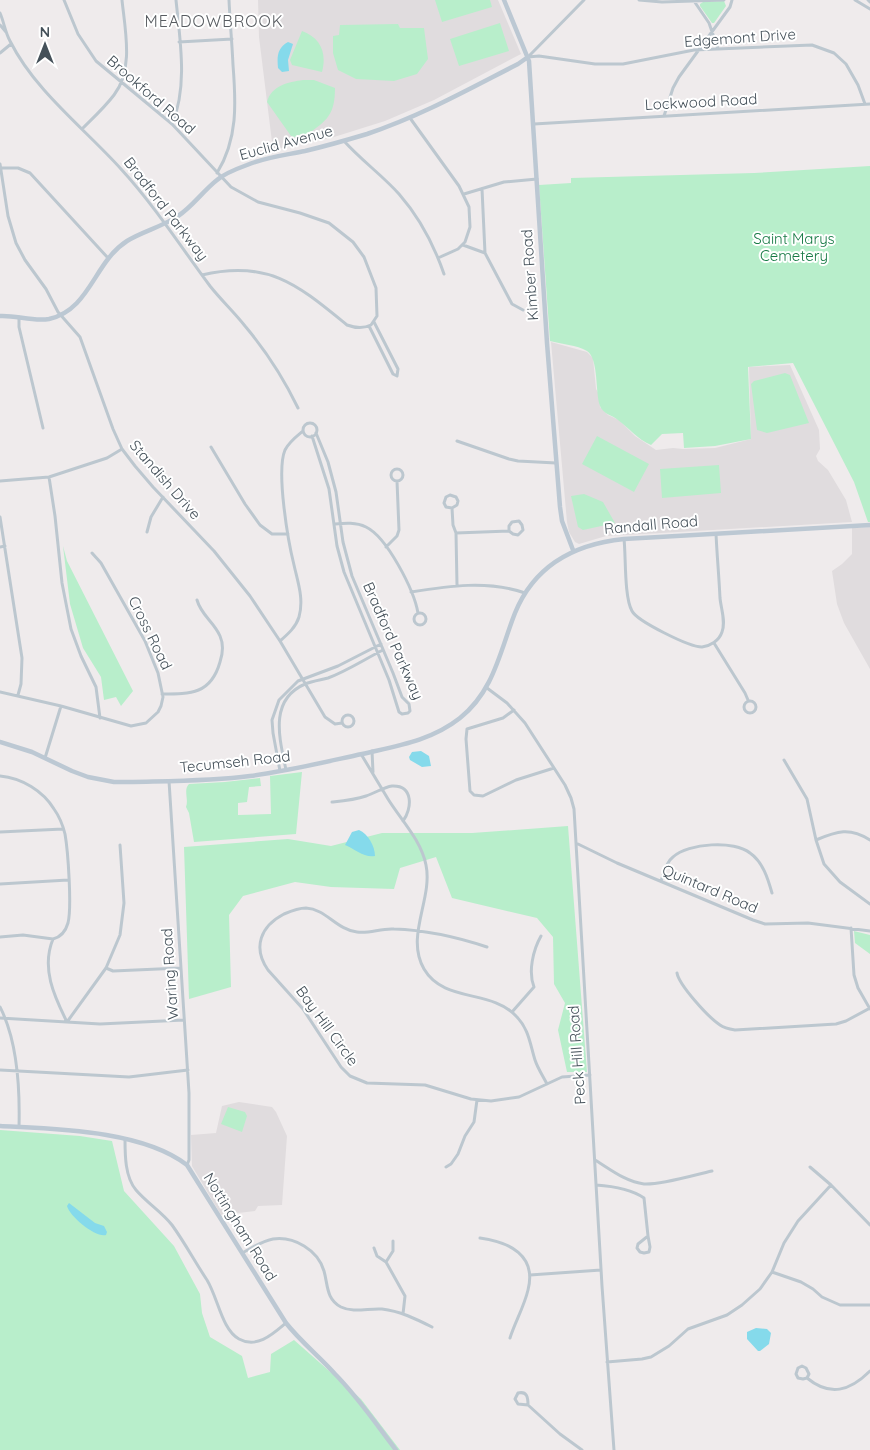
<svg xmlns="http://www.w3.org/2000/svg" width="870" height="1450" viewBox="0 0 870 1450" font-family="Quicksand,sans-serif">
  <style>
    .education { fill: #e0dcde }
    .green { fill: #b8eecb }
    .water { fill: #85daeb }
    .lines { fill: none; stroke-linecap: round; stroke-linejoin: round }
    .street { stroke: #bcc7cf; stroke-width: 3 }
    .secondary { stroke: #bcc8d3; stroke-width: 4.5 }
    .labels { text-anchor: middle; stroke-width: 4; stroke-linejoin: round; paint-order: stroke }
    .street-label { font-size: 15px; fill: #445059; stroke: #fff }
    .park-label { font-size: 15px; fill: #167944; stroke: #fff }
    .neighbourhood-label { font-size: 16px; letter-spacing: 1px; fill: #585c61; stroke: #fff }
  </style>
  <rect width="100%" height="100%" fill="#efebec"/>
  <path class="education" d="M258,0H498L521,54L434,100L385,121L334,137L273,150L259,37Z
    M551,342L587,352L593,358L596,389L599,394L600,407L608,415L619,420L635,436L656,450L673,448L683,449L715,448L751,439L749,367L790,365L819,430L820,449L816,456L818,461L828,470L846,500L852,522L627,535L606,536L579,544L575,542L569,532L567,522Z
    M870,527V669L844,623L837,604L832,571L842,564L852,554V528Z
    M239,1102L272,1107L276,1112L287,1136L282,1205L258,1206L255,1211L238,1213L233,1211L221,1215L192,1166L191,1135L216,1133L222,1106Z"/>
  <path class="green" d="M435,0H490L492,7L442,22Z
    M724,1L726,6L714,23H712L700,6V4L703,2Z
    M500,23L509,51L459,66L450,39Z
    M398,24L400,28H424L428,59L417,74L394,81L356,79L338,70L333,53V36L339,35L340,25Z
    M302,31C321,38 327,53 322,72L292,65L290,60Z
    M303,80H314L335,88C335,119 324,121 302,139L291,136L267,102C271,86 288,82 303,80Z
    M870,166V522H868L854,482L793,363L748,367L751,439L715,446L684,448L683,433L662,434L651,445C637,439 629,428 618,420C612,415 603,414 600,406C595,392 599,359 587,351C577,345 561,344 550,341L539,185L571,183V178L754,173Z
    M785,373L790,375L809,423L767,433L757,430L751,384L754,381Z
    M597,436L649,464L634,492L582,464Z
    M719,465L721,493L662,498L660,469Z
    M584,494L603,502L615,523L583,530L578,527L571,496Z
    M63,546L67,561L133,691L121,706L116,697L104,700L101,677L83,648L70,604Z
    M302,772L296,834L194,842L189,813L186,807C189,799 183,790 189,784L225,782L260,778L261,786L249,787L247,802L238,803V815L271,814L270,776Z
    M568,826L587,1072H567L558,1030L565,1003L554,984L553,937L537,918L452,898L436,857L400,868L394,889L331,887L295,882L243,896L229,915L231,987L189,999L184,847L288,839L331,846L382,833H472Z
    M854,931L870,935V954L855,943Z
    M228,1107L245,1112L247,1116L242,1132L221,1124Z
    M0,1130L80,1136L112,1141L124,1191L174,1246L200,1294L202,1313L210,1337L242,1356L248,1378L270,1372L271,1354L294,1340L361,1399L400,1450H0Z"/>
  <path class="water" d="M288,42L293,44L288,60L289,71L282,72L278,68C277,57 277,48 288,42Z
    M421,751L429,756L431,766L422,767L410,760L409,757L412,752Z
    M359,830C368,834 375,846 375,856C364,858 355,849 345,845L352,832Z
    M69,1203L95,1223L104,1226L107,1232L106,1235C96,1238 70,1217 67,1206Z
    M756,1328L767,1329L771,1333L769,1344L760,1351H758L747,1339V1332Z"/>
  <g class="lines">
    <path class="street" d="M64,0L78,34L96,61L172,124L231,187L258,202L300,213L329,223L353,242L364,257L376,288L377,316L371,325C363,329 355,328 347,325C299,286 269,259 202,275
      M639,0L662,2L724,0
      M855,0L870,9
      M868,0L870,2
      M694,1L709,23L718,49
      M0,13C4,22 5,32 10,41C35,91 84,128 121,169C154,205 181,247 210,286C221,300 234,312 245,326C266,351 284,379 298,408
      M0,25L6,32
      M179,42L232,39
      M0,53L11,44
      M529,56L584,0
      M528,57L539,56L595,64H623L694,50L812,45L834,53L846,64L858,85L865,104
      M664,116L673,88L679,77L730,7L732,0
      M410,118L459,186L469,207L470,227L465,242L458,249L438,258
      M172,124C188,87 180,40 176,0
      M534,124L870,104
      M82,129C93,118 105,107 114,95C134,69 125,30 122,0
      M344,141C361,160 382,175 399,194C420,218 434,245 444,274
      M0,164L8,216L16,243L25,260L46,289L58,312L80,337L113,429L122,449L135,466L153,487L214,551L250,596L280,641L325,717L335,724L342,723
      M1,168H18L30,173L108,258
      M217,173C238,139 236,103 233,65C232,43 230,22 229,0
      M482,189L485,253L512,304L523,310
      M464,194L504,182L537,179
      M463,245L485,253
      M19,317V327L43,428
      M369,326L393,374L397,376L398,369L374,322
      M303 430a7 7 0 1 1 14 0a7 7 0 1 1-14 0Z
      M312,436L329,489L337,546L344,572L389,680L399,712L402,714L408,713L410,711L409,704L402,697L393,673L352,576L343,542L336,492L328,462L316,433
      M457,441L509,459L518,461L556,463
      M211,447L245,504L260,525L272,534H288
      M391 475a6 6 0 1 1 12 0a6 6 0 1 1-12 0Z
      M49,477L55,516L62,583L71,629L81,656L96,687L100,718
      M0,481L49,477L107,458L122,449
      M452,508L446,507L444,503L446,497L450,495L456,497L458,501L457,505L452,508L453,525L456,533L457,585
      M0,517L22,658L21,684L18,695
      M335,524C345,523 356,522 366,527C387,537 414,590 418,613
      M147,532L151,517L163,497
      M456,533L509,531L513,534L518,535L523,530L522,525L519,521L512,522L509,526V531
      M624,539C626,556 624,597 632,611C637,621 689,647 702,647C710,646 719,641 722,632C726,621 721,609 720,598C719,577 717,555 716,534
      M0,547L5,546
      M386,547L397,536L399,530L397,481
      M411,592C448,586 488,580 525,593
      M414 619a6 6 0 1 1 12 0a6 6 0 1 1-12 0Z
      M280,641C288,634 296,627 299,617C304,599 298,583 294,565C288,541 276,471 285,450C289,442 297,436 303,431
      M714,643L745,693L748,700
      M487,688L507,703L525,723L565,785L571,798L574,809L602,1286L614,1450
      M0,692L61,706L131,726L146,723L158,712L161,706L163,697L158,673L145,641L101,563L92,553
      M162,694C191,694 211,694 220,662C223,653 224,645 220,636C214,622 201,615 197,600
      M744 707a6 6 0 1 1 12 0a6 6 0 1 1-12 0Z
      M514,710L503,718L467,729L466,739L470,791L474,795L483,796L516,780L554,768
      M342 721a6 6 0 1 1 12 0a6 6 0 1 1-12 0Z
      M372,751L373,772
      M361,754C370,769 379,784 388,799C401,820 421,840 426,865C433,899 405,936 424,969C444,1003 491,989 516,1016C529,1029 530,1044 535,1060C538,1069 543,1076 547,1084
      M45,758L61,706
      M784,760L807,799L816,840L824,864L840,882L870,904
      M286,770C280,740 268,700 305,684C312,681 320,680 328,678C347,671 365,659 383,650
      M280,771L273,733L272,720L279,700L298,681L338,666L381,644
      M0,776C22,778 43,791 54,809C59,816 63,826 65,834C68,851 72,907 68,923C66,930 61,937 53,939C41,968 54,996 67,1022
      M169,781L189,1093V1160L187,1165
      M332,802C343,801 355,800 366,796C375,793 384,787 392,786C414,785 412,809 403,821
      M0,832L63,829
      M816,840C837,831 850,827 870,840
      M578,844L617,863L753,920L765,924L808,923L870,931
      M661,881C664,873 666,862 673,857C688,843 735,840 750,853C763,862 768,879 772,893
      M0,884L68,880
      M851,928L854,975L858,988L870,1009
      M0,937L23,935L53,939
      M487,947C457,937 426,930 394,929C381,928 369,934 357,932C337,930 326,909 306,908C299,908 291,911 284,914C261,926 252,947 268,970L303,1009L341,1067L350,1076L367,1083L425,1085L471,1099L491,1101L519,1097L562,1077L590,1075
      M106,968L113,971L181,968
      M677,973C679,985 708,1017 720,1025C724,1028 729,1029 735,1030L836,1024L846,1021L870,1008
      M0,1007C18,1042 20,1089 19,1127
      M512,1012L534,987C528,972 533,950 541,936
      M0,1018L100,1024L184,1020
      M67,1022L106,968L120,935L124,903L120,845
      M0,1070L129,1077L188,1070
      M125,1139C125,1155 125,1177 136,1190C147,1203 162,1212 172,1225C185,1243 195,1262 207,1280C218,1298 222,1330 239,1339C257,1349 273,1334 286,1323
      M595,1160C610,1169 626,1182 644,1184C662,1185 694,1175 712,1171
      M446,1167L451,1164L458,1154L465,1136L474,1122L477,1100
      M810,1167L831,1185L870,1225
      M596,1185C611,1186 631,1189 644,1198L648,1236L638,1244L637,1248L640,1252L644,1253L649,1252L650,1247L648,1236
      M480,1238C509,1242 537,1255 528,1290C524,1307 515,1322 510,1338
      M374,1248L377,1256L386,1262L393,1251V1241
      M242,1253C252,1248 262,1241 273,1239C294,1236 318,1250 324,1271C328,1285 326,1299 341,1307C353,1313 369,1308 382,1309C400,1311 416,1319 432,1327
      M386,1262L405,1296L403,1314
      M772,1272L801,1282L813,1289L822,1297L840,1305H870
      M530,1275L601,1270
      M607,1362L642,1359L651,1357L669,1346L688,1329L727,1315L742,1305L760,1289L772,1272L784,1243L798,1221L831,1185
      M807,1378L809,1374L806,1368L802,1366L798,1368L796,1374L798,1378L803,1379L807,1378C830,1397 850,1391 870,1371
      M528,1405C528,1397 527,1391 518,1393L515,1399L518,1404L528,1405L560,1434L582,1450"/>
    <path class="secondary" d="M504,0L529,61L547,343L560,507L562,521L573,550
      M0,316C16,315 33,322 49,319C90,310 94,262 127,241C143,231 162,227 178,216C192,207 203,191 217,180C225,173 236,169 247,165C266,157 286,155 305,151C326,146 347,140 367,134C421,116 469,89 518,64L528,57
      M0,742L32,752L72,771L88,777L114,782H133C172,781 212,781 250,776C288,771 325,762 362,754C396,746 431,741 460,718C494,691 500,651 515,613C535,564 575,544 624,539L870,525
      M0,1126C55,1129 142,1130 187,1165L286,1323C301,1342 319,1356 335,1374C358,1397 376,1424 396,1450"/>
  </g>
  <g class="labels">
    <g class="street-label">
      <text transform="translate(740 38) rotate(-4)" y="5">Edgemont Drive</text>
      <text transform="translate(151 95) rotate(41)" y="5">Brookford Road</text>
      <text transform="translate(701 102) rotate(-3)" y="5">Lockwood Road</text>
      <text transform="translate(286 143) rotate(-15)" y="5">Euclid Avenue</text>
      <text transform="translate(166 209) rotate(52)" y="5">Bradford Parkway</text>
      <text transform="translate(530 275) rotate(-94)" y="5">Kimber Road</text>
      <text transform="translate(165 480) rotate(49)" y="5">Standish Drive</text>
      <text transform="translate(651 525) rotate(-5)" y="5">Randall Road</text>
      <text transform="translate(150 633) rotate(64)" y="5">Cross Road</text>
      <text transform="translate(393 641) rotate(66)" y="5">Bradford Parkway</text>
      <text transform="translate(235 762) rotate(-6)" y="5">Tecumseh Road</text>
      <text transform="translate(710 889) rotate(23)" y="5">Quintard Road</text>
      <text transform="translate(170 974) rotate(-94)" y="5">Waring Road</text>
      <text transform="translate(327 1026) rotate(54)" y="5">Bay Hill Circle</text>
      <text transform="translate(577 1055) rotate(-94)" y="5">Peck Hill Road</text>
      <text transform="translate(240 1227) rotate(58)" y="5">Nottingham Road</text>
    </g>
    <g class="park-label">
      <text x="794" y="244">Saint Marys<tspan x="794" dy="17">Cemetery</tspan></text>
    </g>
    <g class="neighbourhood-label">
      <text x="214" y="27">MEADOWBROOK</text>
    </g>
  </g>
  <g transform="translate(45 45)" stroke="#ffffff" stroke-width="4" paint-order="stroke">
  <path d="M0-4L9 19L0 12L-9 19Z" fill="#445059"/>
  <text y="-8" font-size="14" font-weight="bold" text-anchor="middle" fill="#445059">N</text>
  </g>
</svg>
